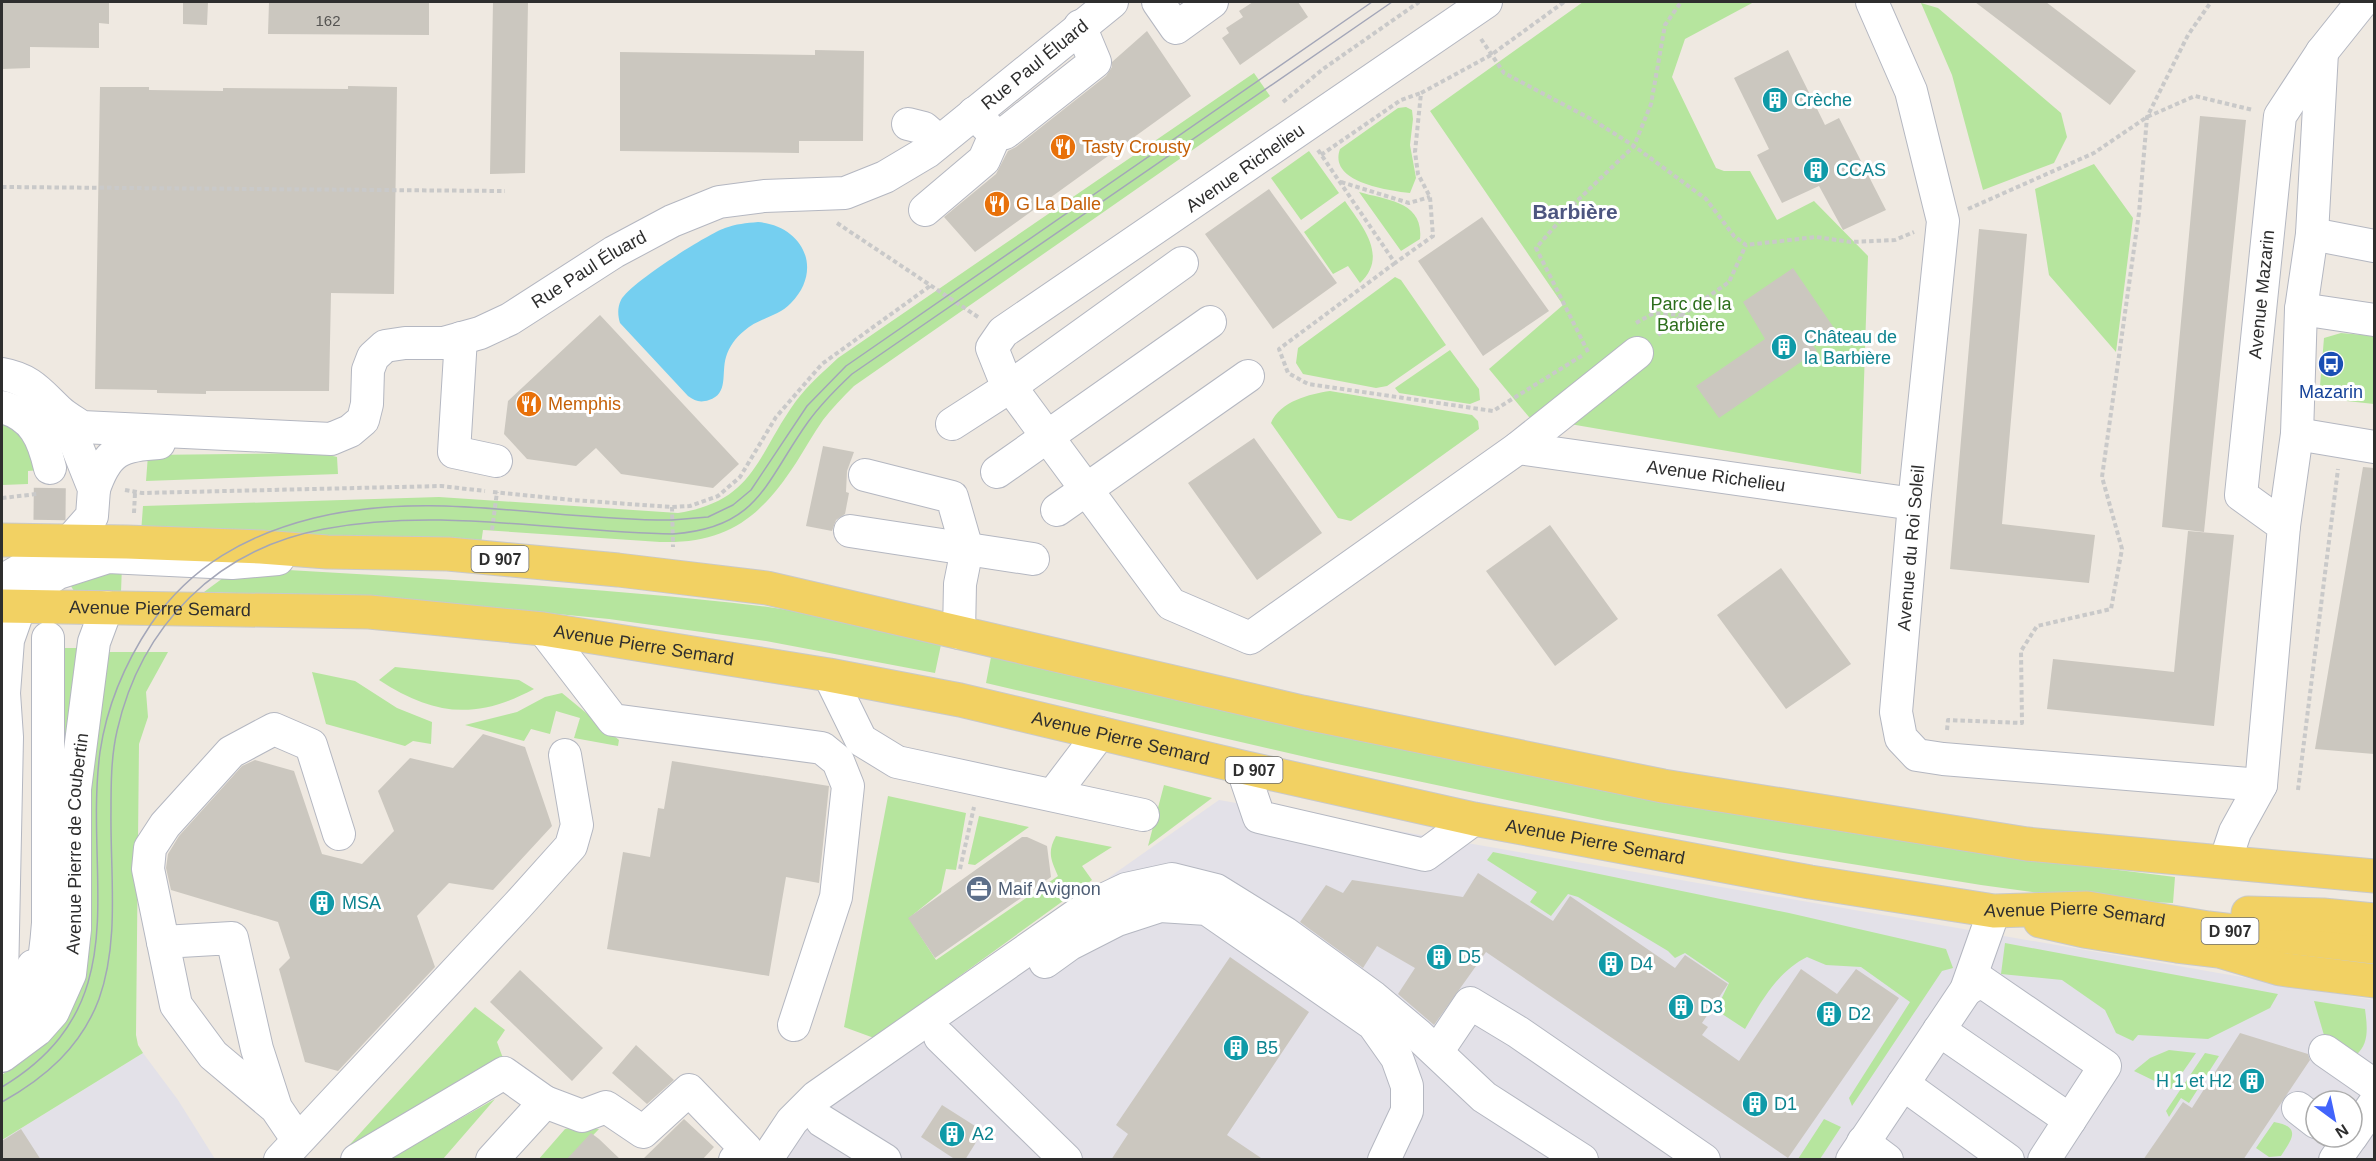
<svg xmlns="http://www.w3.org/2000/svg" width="2376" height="1161" viewBox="0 0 2376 1161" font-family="Helvetica,sans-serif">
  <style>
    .industrial { fill: #e3e1e8; fill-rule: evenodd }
    .green { fill: #b6e59e }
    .water { fill: #75cff0 }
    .building { fill: #cbc7bf }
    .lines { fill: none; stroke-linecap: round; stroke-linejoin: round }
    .minor-tunnel { stroke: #c8c4bd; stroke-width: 32; stroke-dasharray: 32 16; stroke-linecap: butt }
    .minor-casing { stroke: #b4b7c1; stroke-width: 34 }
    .major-casing { stroke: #c9c9c9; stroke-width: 35 }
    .path { stroke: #c9c9c9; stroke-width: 4; stroke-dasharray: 4.5 3; stroke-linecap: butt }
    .minor { stroke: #fff; stroke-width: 32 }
    .major { stroke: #f2d163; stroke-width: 33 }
    .tram { stroke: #a3a6b8; stroke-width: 1.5 }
    .labels { text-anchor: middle; stroke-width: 6; stroke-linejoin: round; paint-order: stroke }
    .number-label { font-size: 15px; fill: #555452 }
    .shield { fill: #fff; stroke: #6d6d6d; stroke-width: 1.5 }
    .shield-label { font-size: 16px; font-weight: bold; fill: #2e2e2e }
    .street-label { font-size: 18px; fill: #2e2e2e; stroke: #fff }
    .culture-label { font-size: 18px; fill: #0d838f; stroke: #fff; text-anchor: start }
    .food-label { font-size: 18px; fill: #c56008; stroke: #fff; text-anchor: start }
    .park-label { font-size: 18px; fill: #2c6e1b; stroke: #fff }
    .transit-label { font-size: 18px; fill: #164399; stroke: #fff }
    .service-label { font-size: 18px; fill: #4e5e75; stroke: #fff; text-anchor: start }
    .quarter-label { font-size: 21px; font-weight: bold; fill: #4d5680; stroke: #fff }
  </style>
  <rect width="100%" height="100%" fill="#efe9e1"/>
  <path class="industrial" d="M1219,800L2374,1000V1159L774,1160L801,1122L1111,876ZM2316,1101H2352V1137H2316Z
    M143,1053L178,1100L215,1159L2,1160V1140Z"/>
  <path class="green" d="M1583,2H1754L1685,39L1672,77L1716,168L1724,171H1750L1777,220L1814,201L1868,256L1861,474L1529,417L1489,369L1563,305L1430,111Z
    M1921,3L1938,8L2061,113L2067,137L2054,163L1983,190L1952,75Z
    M1254,73L1270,96L854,386C843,397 832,408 823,420C813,434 805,449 796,463C760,518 727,544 660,542L483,530L481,544L141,533L143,506L439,497L678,513C755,501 756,456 796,401C808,385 823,372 838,358Z
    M1406,107L1412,110L1413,119L1410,145L1416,178L1410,193C1387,190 1328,182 1340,149L1398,108Z
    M1309,151L1339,193L1301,220L1271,178Z
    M2094,164L2133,218L2116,352L2049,275L2035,189Z
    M1359,192C1386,200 1424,201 1420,239L1401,251Z
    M1345,201C1362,226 1389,256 1360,283L1348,266L1333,274L1304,232Z
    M1395,277L1401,280L1446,345L1387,386L1376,388L1303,374L1296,363L1298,348Z
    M2341,333L2374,336V404L2319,398L2324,338Z
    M1450,350L1479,389L1480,400L1470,404L1399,393L1395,388Z
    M1330,391L1472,415L1478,421L1479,429L1351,521L1338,518L1271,423C1280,401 1310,394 1330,391Z
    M2,423L23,436L40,470L28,471V484L2,485Z
    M321,453L337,457L338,474L146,481L148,455Z
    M122,565L121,592L74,591L69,583Z
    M238,567C415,578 592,586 768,607C827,615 884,628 942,640L935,673L766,641L609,619L390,598L204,592Z
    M62,648H83L61,833Z
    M105,652H168L146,692L148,717L139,744L136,1035L138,1045L143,1053L2,1140V1075L36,1049Z
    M992,652L2053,862L2175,877L2173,903L2083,899L1981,885L1760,849L1607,821L1323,761L986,683Z
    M395,667L519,680L534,689C476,720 434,716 379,680Z
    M312,672L355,681L397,708L432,722L431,744L413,741L405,746L326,724Z
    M562,693L619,740L618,746L574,738L580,718L556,711L550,734L531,729L524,741L465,725L517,712L545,697Z
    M1164,785L1212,798L1148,846Z
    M888,796L966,813L956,870L946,869L941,892L909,918L936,960L1058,876C1051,860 1047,852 1056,836L1112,847L1082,866L1092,880L874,1038L844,1027Z
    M979,816L1029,827L975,865L968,864Z
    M1493,852L1789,913L1946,949L1953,968L1942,971L1852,1106L1849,1098L1910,1002L1861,967L1826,965L1807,957C1778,971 1761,1002 1745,1029L1716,1010L1729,983L1685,953L1675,958L1668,951L1578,897L1568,894L1551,916L1530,902L1537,892L1487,860Z
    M2005,943L2278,994L2270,1008L2208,1039L2138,1035L2133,1041L2116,1033L2105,1010L2062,980L2001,974Z
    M2314,1001L2365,1009C2367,1025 2370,1044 2356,1055L2326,1042Z
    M475,1007L505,1030L497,1042L504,1061L343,1152Z
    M2169,1050L2196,1053L2171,1089L2134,1071L2150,1058Z
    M2205,1053L2219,1056L2189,1103L2181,1098L2169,1117L2166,1111Z
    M495,1099L443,1159H389Z
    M1824,1119L1841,1127L1820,1159H1798Z
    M2274,1122C2302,1127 2292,1139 2281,1156L2269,1157L2256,1148Z
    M578,1126L599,1129L570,1159L538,1160L565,1129Z"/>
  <path class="water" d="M758,222C803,226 824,269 791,303C778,317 758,318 744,331C736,337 729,347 726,357C721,373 729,394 709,400C700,403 695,401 688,396L620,323C618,316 617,308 621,300C630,283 706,235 725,228C736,224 746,223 758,222Z"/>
  <path class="building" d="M2,2H109V24L99,23V48L30,47V68L2,69Z
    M183,2H208L207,25L183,24Z
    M269,2H429V35L268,34Z
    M493,2H528L525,173L490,174Z
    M1253,2H1298L1308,17L1240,65L1222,38L1229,33L1226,28L1243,17L1239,11Z
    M1975,2H2046L2136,71L2110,105Z
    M1147,31L1191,96L975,252L944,217L996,174L1008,151L1016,147L1106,76L1112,67V62Z
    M815,50L864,51L863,141H799V153L620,151V52L815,55Z
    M1788,50L1825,125L1839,118L1886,210L1843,230L1819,186L1782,203L1757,155L1769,149L1734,78Z
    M348,86L397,87L394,294L331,293L329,391H206V394L157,393V390L95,389L100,87H149V90L223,91V88L348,89Z
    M2200,116L2246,120L2204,532L2162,527Z
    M1269,189L1337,283L1273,329L1205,234Z
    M1482,217L1549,311L1483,356L1418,261Z
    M1979,229L2027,234L2002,524L2095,535L2089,583L1950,569Z
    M1793,268L1834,328L1811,343L1817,351L1719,418L1696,386L1765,339L1743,302Z
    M600,315L739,464L713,488L621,474L596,448L576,466L527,459L504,434L508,401Z
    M1254,438L1322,533L1257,580L1188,483Z
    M823,446L854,452L847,471L846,492L849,493L845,514L836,520L832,531L806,526Z
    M2363,467L2374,468V754L2315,749Z
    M1550,525L1618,619L1555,666L1486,571Z
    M2188,531L2234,535L2214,726L2047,709L2053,659L2174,672Z
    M1781,568L1851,664L1786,709L1717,615Z
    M483,734L525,747L552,826L493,890L449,883L417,916L435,967L338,1071L305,1062L279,969L290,958L278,922L171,890L166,868L168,854L179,836L242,766L255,760L294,771L322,854L362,864L394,831L378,791L410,758L453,768Z
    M672,761L829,786L819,883L786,877L769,976L607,949L623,852L650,857L658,808L664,809Z
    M1022,837H1027L1047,846L1051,877L935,958L908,918Z
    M1478,873L1553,921L1570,896L1675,968L1685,955L1728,984L1702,1023L1708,1027L1702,1035L1739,1061L1801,969L1837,994L1856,969L1899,998L1788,1158L1486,952L1434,1025L1398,994L1415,968L1377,946L1363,968L1300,922L1326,885L1343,893L1352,880L1463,897Z
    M1230,957L1309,1012L1227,1135L1264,1160H1111L1128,1134L1116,1125Z
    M520,970L603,1048L572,1081L490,1002Z
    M2240,1033L2308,1054L2310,1060L2243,1160H2143L2183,1102L2192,1108Z
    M636,1045L674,1080L647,1104L612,1073Z
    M942,1105L983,1131L965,1160H956L921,1137Z
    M684,1119L714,1147L702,1160H642Z
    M21,1129L41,1160H2V1141Z
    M591,1133L599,1139L621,1160H566Z"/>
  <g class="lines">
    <path class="minor-tunnel" d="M49,568L50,468"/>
    <g class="minor-casing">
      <g id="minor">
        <path d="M1158,2L1176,28L1212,2"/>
        <path d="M1486,2L1003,332L992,348L1004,378L1171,604L1250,638L1518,448L1637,353"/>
        <path d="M1872,2L1911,91L1943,221L1914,504L1896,712L1901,738L1917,755L1943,759L2261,785"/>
        <path d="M974,113L995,135L1005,133L1095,62L1080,26"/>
        <path d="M908,124L924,128L939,141"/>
        <path d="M925,210L984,160L995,135"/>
        <path d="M2312,234L2374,246"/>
        <path d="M2301,309L2374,320"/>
        <path d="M461,338L454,452L496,461"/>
        <path id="s1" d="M2,374C30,379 39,392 58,410C65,417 75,422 82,427L331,439L350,431L363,420L367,404L368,370L373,357L385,346L405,343H444L480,333L510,319L614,252L672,221L719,202L764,196L845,193L885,177L927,152L1112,2"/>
        <path d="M2,407C34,416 43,438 50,468"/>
        <path d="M952,424L1011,386L1182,263"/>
        <path d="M2297,434L2374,447"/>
        <path id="s2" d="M1518,448L1914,504"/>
        <path d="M997,472L1210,322"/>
        <path d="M865,475L952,497L967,549L960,584L959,633"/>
        <path d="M94,489C107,451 120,445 159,443"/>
        <path d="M1057,510L1248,376"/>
        <path d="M2284,526L2297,434L2301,309L2312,234L2322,52"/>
        <path d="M850,531L1033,559"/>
        <path d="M2,581L70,541L92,516L94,489L72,434L59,412"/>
        <path d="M543,629L613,720L822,748L838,761L848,786L836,897L794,1025"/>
        <path d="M829,675L861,740L897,762L1143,815"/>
        <path d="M1242,767L1259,817L1425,855L1474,819"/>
        <path d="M1053,795L1100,733"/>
        <path id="s3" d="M2225,862L2235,832L2261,785L2284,526L2241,495L2280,116L2322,52L2362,2"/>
        <path d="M163,942L148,869L150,848L165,825L231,752L274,729L311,745L339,834"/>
        <path d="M1045,962L1070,944L1117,920L1160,906L1207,909L1373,1024L1397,1058L1407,1086V1111L1384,1160"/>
        <path d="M2,980L7,737L4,693L8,640L20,606L33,589L58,573L108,557L232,563L278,559"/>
        <path d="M1966,990L1981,981L2105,1066L2044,1160"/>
        <path d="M2,1010L18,992L33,966"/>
        <path d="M1939,1030L2070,1120"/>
        <path d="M17,1033C40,998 45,964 48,923V638"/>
        <path d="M940,1037L1066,1160"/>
        <path d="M2325,1051L2374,1085"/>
        <path d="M1437,1052L1470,1003L1518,1032L1704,1160"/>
        <path id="s4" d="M2,1056L37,1030L53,1012L70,974L75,929V789L94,642L107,607"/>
        <path d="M1903,1084L2008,1160"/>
        <path d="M545,1102L582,1116L606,1107L643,1132L689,1090L746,1149L735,1160"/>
        <path d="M276,1108L213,1055L176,1005L163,942L232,938L257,1049L276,1108L297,1139"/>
        <path d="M2298,1108L2316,1122"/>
        <path d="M822,1121L885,1160"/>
        <path d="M2352,1136L2374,1104"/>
        <path d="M1863,1142L1887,1160"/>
        <path d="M280,1160L518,905L571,846L577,825L565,755"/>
        <path d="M357,1160L504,1073L545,1102L492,1160"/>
        <path d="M766,1160L792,1121L816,1097L1088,907L1126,889L1172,879L1216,890L1285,933L1373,997L1417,1034L1484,1097L1582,1160"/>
        <path d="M1852,1160L1966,990L1994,911"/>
        <path d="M2335,1160L2351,1137"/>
      </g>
    </g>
    <g class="major-casing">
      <g id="major">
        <path d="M2,540L127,542L261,547L327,552L448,554L618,570L767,588L1302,712L1663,786L2027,844L2374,876"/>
        <path id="s5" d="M2,606L369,612L543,629L829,675L960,700L1242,767L1474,819L1810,882L1994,911L2087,908L2208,928L2374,947"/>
        <path d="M2248,913L2323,915L2374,920"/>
        <path d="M2040,921L2084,931L2177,946L2219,951L2280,969L2374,981"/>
      </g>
    </g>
    <path class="path" d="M1481,39L1504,73L1593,120L1634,146L1706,199L1734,236L1746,245L1816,237L1851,242L1895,240L1914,232
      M1283,102L1323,69L1419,2
      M1318,150L1395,263L1433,236L1430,197L1418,174L1415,152L1421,93L1491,55L1564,2
      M1321,155L1401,100L1421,93
      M1341,182L1409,203L1430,197
      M2,187L505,191
      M1968,209L2094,153L2147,117L2195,96L2253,110
      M837,223L978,317
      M1395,263L1279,349L1288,373L1308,384L1493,411L1583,355
      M1636,323L1654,313L1682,315
      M1658,335L1682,315L1729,282L1746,245
      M1588,352L1536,248L1577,201L1634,146L1651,104L1665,25L1681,2
      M125,490L142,493L441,486L485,491
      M493,492L572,500L672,507L690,506L718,496L740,477L776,417L822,364L930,286
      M2,498L37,494
      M672,507L673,547
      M134,513L135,493
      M492,530L497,492
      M1947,730L1948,720L2022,723L2021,651L2037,626L2111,609L2122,549L2102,477L2139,213L2147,117L2188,35L2211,2
      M2298,790L2338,469
      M960,869L974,807"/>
    <use href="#minor" class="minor"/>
    <use href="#major" class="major"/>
    <path class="tram" d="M2,1087C140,1004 83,881 100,752C107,704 125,663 151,624C191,566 246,535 314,518C432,489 553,521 672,520L708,517L733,505L751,490L807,406L846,366L1372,2
      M2,1102C45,1078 81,1047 99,999C120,940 110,873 111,811C111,785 111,757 117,731C141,625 217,549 324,529C440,507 556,532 673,534C759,528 765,482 808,422C821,404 836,389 852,374L1392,2"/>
  </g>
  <defs>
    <g id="building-disc" transform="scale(1.35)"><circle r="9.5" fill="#0f9aa8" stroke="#fff"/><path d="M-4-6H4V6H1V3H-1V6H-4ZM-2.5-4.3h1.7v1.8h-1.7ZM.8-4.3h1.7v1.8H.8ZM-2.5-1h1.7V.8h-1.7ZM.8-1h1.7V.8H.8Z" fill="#fff"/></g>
    <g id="restaurant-disc" transform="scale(1.35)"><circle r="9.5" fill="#e8710a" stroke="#fff"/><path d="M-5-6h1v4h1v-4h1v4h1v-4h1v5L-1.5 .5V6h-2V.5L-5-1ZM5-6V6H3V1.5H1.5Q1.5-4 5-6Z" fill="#fff"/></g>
    <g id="bus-disc" transform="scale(1.35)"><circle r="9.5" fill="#1a4fb4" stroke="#fff"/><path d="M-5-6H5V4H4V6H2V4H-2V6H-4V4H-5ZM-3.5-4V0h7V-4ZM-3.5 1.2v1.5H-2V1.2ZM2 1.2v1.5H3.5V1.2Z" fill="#fff"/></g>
    <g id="office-disc" transform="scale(1.35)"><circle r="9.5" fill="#5c6f8a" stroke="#fff"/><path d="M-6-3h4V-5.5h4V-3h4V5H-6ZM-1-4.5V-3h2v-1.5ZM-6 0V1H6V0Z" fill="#fff"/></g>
  </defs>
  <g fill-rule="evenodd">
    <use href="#building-disc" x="1775" y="100"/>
    <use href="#restaurant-disc" x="1063" y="147"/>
    <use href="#building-disc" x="1816" y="170"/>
    <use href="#restaurant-disc" x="997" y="204"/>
    <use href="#building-disc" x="1784" y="347"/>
    <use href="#bus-disc" x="2331" y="364"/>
    <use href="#restaurant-disc" x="529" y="404"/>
    <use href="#office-disc" x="979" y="889"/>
    <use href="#building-disc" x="322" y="903"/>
    <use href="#building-disc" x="1439" y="957"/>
    <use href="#building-disc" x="1611" y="964"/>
    <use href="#building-disc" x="1681" y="1007"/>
    <use href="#building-disc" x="1829" y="1014"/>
    <use href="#building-disc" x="1236" y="1048"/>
    <use href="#building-disc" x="2252" y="1081"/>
    <use href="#building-disc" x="1755" y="1104"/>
    <use href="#building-disc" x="952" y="1134"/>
  </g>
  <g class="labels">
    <g class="number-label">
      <text x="328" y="26">162</text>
    </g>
    <g class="shield">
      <rect x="471.5" y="546" width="57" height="26" rx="4.5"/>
      <rect x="1225.5" y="757" width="57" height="26" rx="4.5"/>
      <rect x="2201.5" y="918" width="57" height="26" rx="4.5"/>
    </g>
    <g class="shield-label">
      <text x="500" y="565">D 907</text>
      <text x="1254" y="776">D 907</text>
      <text x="2230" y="937">D 907</text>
    </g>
    <g class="street-label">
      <text dy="6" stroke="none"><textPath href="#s1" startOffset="1192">Rue Paul Éluard</textPath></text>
      <text transform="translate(1245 168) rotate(-35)" y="6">Avenue Richelieu</text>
      <text dy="6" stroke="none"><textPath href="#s1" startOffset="688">Rue Paul Éluard</textPath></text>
      <text dy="6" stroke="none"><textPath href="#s3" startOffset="600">Avenue Mazarin</textPath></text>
      <text dy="6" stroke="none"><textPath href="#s2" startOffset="200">Avenue Richelieu</textPath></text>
      <text transform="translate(1911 548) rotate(-85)" y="6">Avenue du Roi Soleil</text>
      <text dy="6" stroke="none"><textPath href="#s5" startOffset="158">Avenue Pierre Semard</textPath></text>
      <text dy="6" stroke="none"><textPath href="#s5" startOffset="644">Avenue Pierre Semard</textPath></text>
      <text dy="6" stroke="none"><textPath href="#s5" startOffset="1130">Avenue Pierre Semard</textPath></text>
      <text dy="6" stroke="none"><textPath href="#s5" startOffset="1616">Avenue Pierre Semard</textPath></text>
      <text dy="6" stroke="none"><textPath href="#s4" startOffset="240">Avenue Pierre de Coubertin</textPath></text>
      <text dy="6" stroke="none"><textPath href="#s5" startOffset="2102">Avenue Pierre Semard</textPath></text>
    </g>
    <g class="culture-label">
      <text x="1794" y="106">Crèche</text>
      <text x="1836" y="176">CCAS</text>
      <text x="1804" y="343">Château de<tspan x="1804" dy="21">la Barbière</tspan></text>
      <text x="342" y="909">MSA</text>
      <text x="1458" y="963">D5</text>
      <text x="1630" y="970">D4</text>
      <text x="1700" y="1013">D3</text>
      <text x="1848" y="1020">D2</text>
      <text x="1256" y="1054">B5</text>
      <text x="2232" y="1087" text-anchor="end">H 1 et H2</text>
      <text x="1774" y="1110">D1</text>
      <text x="972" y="1140">A2</text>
    </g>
    <g class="food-label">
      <text x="1082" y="153">Tasty Crousty</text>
      <text x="1016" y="210">G La Dalle</text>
      <text x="548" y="410">Memphis</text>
    </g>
    <g class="park-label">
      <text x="1691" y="310">Parc de la<tspan x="1691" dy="21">Barbière</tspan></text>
    </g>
    <g class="transit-label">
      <text x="2331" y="398">Mazarin</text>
    </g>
    <g class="service-label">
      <text x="998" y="895">Maif Avignon</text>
    </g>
    <g class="quarter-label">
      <text x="1575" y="219">Barbière</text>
    </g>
  </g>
  <rect width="2376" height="1161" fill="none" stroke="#2e2e2e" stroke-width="6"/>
  <g transform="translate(2334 1119) rotate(147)"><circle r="28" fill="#ffffff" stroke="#ababab" stroke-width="1.5"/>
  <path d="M0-4.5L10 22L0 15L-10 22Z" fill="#4264fb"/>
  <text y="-9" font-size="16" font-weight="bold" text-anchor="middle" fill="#2e2e2e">N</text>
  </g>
</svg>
